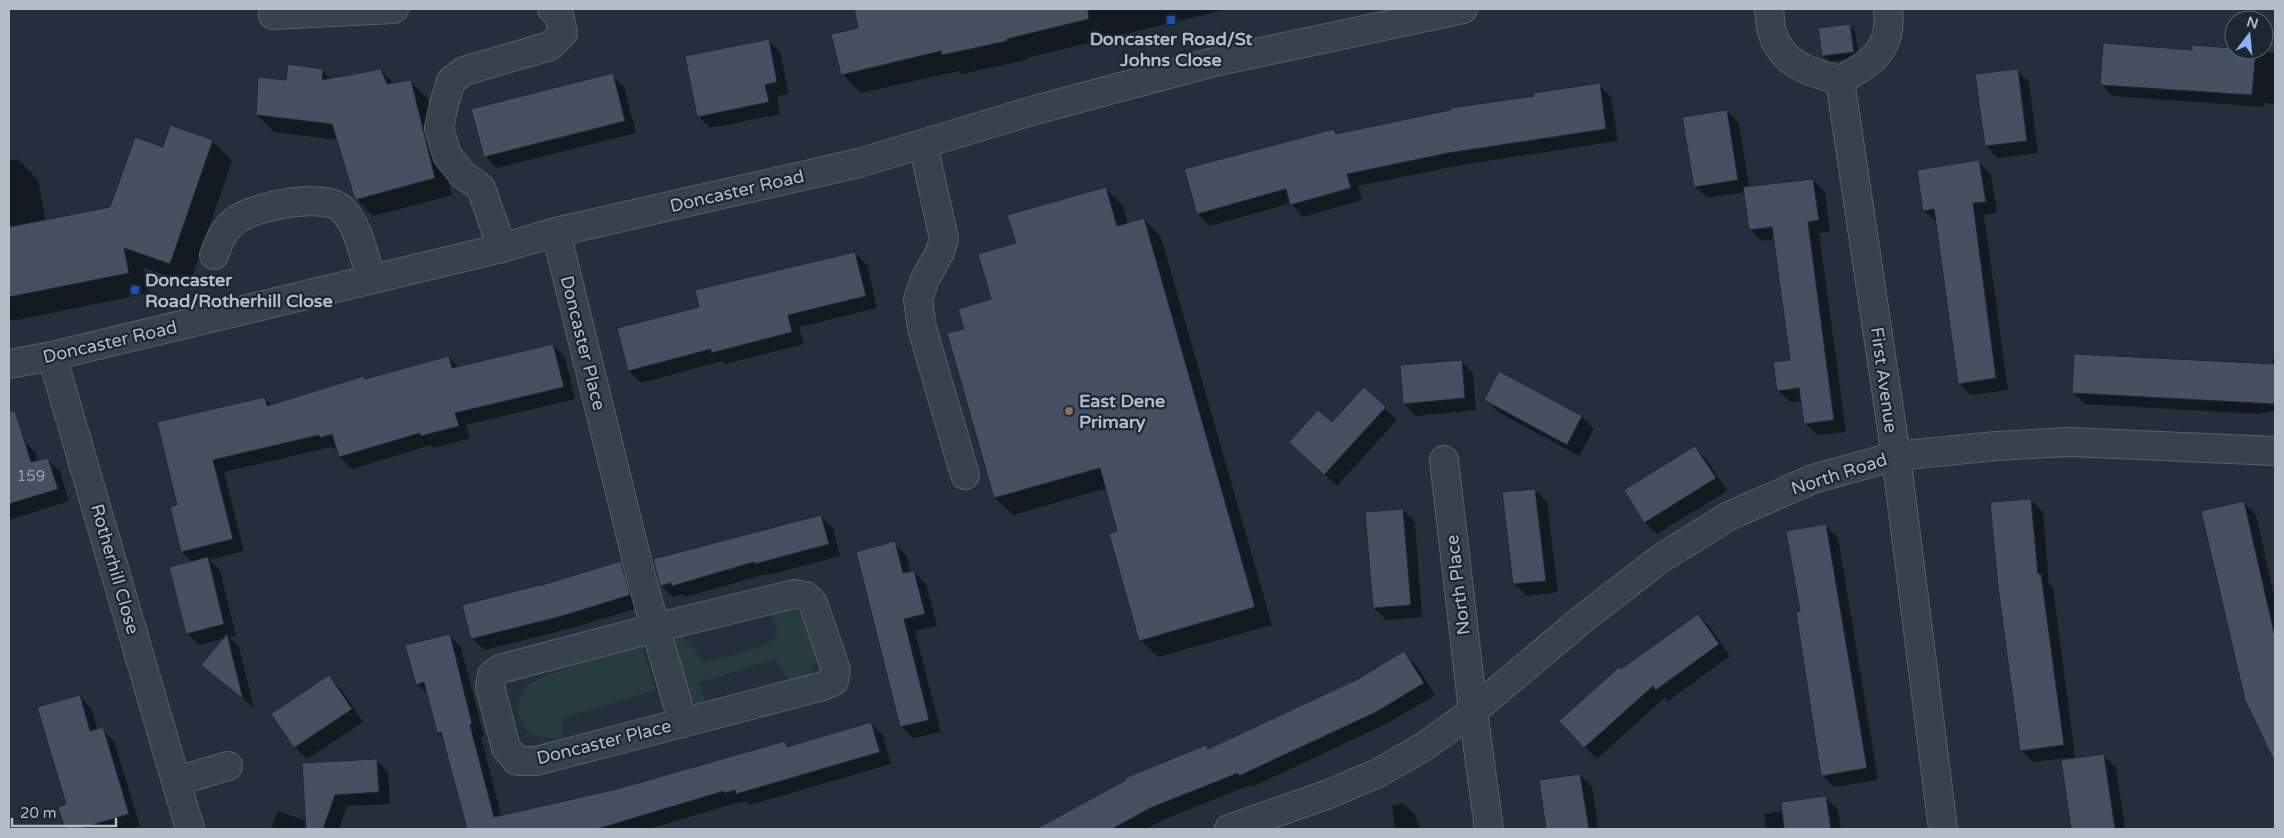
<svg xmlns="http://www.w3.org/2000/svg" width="2284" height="838" viewBox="0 0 2284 838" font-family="'Varela Round',sans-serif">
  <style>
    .green { fill: #263c3f }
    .shadow { fill: #0007 }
    .building { fill: #455162; stroke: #1f2835 }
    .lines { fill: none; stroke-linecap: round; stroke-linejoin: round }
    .minor-casing { stroke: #565f6c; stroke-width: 30 }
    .minor { stroke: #38414e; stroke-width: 28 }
    .transit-dot { fill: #1a4fb4; stroke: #1d2633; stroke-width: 2 }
    .education-dot { fill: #8d6e63; stroke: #1d2633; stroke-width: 2 }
    .labels { text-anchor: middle; stroke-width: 4.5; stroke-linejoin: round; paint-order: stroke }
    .number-label { font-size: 15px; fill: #98a1af }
    .poi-label { font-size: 18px; font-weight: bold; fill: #b4bcc9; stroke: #1d2633; text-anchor: start }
    .street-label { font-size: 18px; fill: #b4bcc9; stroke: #1d2633 }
  </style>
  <rect width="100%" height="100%" fill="#242f3e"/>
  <path class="green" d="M788,609L799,612L809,620L819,653L818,661L810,675L791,682L775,659L699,683L707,704L698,705L689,698L673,645L682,635L704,663L767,645L780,633L770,614Z
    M642,646L655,690L563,718L562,738C545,738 531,740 522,724C517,715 517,699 523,690C534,674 619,653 642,646Z"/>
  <path class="shadow" d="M855,9H1228L1026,58V60L962,74L959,71L861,93L842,74L860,29Z
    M1849,25L1855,31L1859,57L1829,62L1823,56L1819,29Z
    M768,40L780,52L789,94L777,96L780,114L710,128L698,116Z
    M2234,49L2275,53V104L2264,103V107L2113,96L2101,84L2193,51Z
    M322,70L332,80L381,70L394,84L410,81L428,99L452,195L373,216L356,199L338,140L274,132L257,115Z
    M2017,70L2029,82L2038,153L1998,158L1986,146Z
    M612,75L624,87L636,133L497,168L485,156Z
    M1599,85L1611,97L1618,141L1461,165L1358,186L1362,200L1303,217L1291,203L1210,226L1198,214L1186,170L1334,131L1338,135Z
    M1727,111L1739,123L1749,188L1813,180L1825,192L1830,232L1819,233L1846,432L1817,435L1805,423L1802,401L1790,402L1778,390L1791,361L1775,239L1762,241L1750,229L1745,192L1707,198L1695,186Z
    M212,141L232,161L190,283L144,268L149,293L12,321L9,318V161L18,159L38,180L46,221L111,208L164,148Z
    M1979,162L1991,174L1997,213L1984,215L2008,390L1971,395L1959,383L1936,222L1924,210Z
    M1105,188L1123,206L1128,224L1144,219L1161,237L1272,625L1158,657L1140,640L1119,532L1107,488L1013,515L995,498L949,334L965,330L993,300L1017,244Z
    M855,253L867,265L877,308L799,327L804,344L725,364L722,361L641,383L629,371L701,308Z
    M553,345L565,357L575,399L466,425L470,438L434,448L431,445L352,469L340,457L338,448L333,449L331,447L224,472L244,551L209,560L220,570L236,636L229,637L239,647L254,708L203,665L225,638L199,645L187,633L193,562L182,552L178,506L158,423L265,398L272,406L364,378L366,380L449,357L459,368Z
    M2272,359H2275V411L2259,414L2085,404L2073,392L2273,365Z
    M1461,361L1473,373L1476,410L1416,416L1404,404Z
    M1500,373L1582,417L1594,429L1579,456L1498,412L1486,400Z
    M1364,389L1397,420L1337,486L1302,454Z
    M24,441L36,453L38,462L47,459L60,471L69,501L9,520V446Z
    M1695,448L1707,460L1727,491L1657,534L1645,522Z
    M1535,490L1547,502L1558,592L1527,596L1515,584Z
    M2031,500L2043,512L2049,584L2053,587L2075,757L2033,762L2021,750Z
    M2244,503L2256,515L2275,600V760L2246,700Z
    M1403,510L1415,522L1422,617L1386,620L1374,608Z
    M820,516L833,528L840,556L768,575L767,574L685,597L682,594L673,597L661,585Z
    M1826,526L1838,538L1878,780L1834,787L1822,775L1801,612Z
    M894,543L906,555L911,573L914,572L926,584L937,626L915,631L941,732L913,738L901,726Z
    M620,563L632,575L641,607L575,627L484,650L472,638L540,587Z
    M1698,615L1710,627L1730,656L1668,701L1665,697L1597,759L1585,747L1621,671Z
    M449,635L461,647L484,736L481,737L505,829H468L444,738L438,733L429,696L417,684Z
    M1404,653L1416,665L1435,695L1388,723L1252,787L1250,785L1163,820L1146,829H1038L1127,781L1206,746L1209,750L1360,679Z
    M329,677L341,689L363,722L307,759L295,747Z
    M79,696L91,708L98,730L102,729L114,741L140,826L131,829H67L60,808L67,805Z
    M871,723L883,735L891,764L750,805L747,802L736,803L649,829H518L514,813L618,790L785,742L790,748Z
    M2104,756L2116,768L2125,829H2072L2062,762Z
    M376,760L388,772L390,804L347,806L339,829H271L278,811L307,821L303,765Z
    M1580,775L1592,787L1598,829H1548L1540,781Z
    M1826,798L1838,810L1841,829H1766L1764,814L1783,811Z
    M1402,803L1415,815L1420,829H1395L1392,806Z"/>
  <path class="building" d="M854,9H1088L1089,19L1007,39V41L942,55L941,51L841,75L831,34L858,28Z
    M1850,24L1854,52L1822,56L1818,28Z
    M769,39L777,82L765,85L769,102L697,117L685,56Z
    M2103,43L2192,50V45L2234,48V50H2256L2252,95L2100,85Z
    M288,64L323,69L322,80L381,69L387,84L411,80L435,178L355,200L332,124L256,115L258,77L286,80Z
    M2018,69L2027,141L1985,146L1975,74Z
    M613,73L625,121L484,157L471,109Z
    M1600,83L1606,129L1448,153L1347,174L1351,188L1290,205L1286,189L1197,214L1184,169L1334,129L1336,134L1450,110V108L1534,96L1533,93Z
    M1727,110L1738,180L1694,187L1682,117Z
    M170,125L213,140L170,264L124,248L129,273L9,297V227L110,207L135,137L163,147Z
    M1979,160L1986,202L1973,203L1996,378L1958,384L1934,209L1923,211L1917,170Z
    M1813,179L1819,220L1808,222L1834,420L1804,424L1799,388L1777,391L1773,362L1790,360L1772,227L1749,230L1743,187Z
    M1106,187L1117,226L1144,218L1255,607L1139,641L1109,534L1117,531L1100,468L994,498L947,333L964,329L958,309L991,299L978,254L1016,243L1007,215Z
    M855,252L866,296L788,315L792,332L711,353V349L628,371L617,328L699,307L695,290Z
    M553,344L564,387L455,413L459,426L421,436L420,433L339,457L332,434L320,438L319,435L213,460L233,539L181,552L170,507L177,505L157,422L265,397L267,406L364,376L365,379L449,356L452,368Z
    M2074,354L2275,364V404L2072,393Z
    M1462,360L1465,398L1403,404L1400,365Z
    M1499,371L1582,416L1567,445L1484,400Z
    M1364,387L1386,407L1324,475L1289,442L1318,410L1332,422Z
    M15,411L31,462L48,458L58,489L9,504V412Z
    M1695,446L1716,478L1644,523L1624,490Z
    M1535,489L1546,581L1513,584L1502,492Z
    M2031,499L2038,574H2041L2064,745L2020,751L1998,587L1990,502Z
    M2244,501L2275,637V763L2245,700L2201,511Z
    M1403,509L1411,605L1373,608L1365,512Z
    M821,515L829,544L755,564L754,562L672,586L671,583L660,586L653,559Z
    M1826,524L1867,768L1821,776L1796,612L1800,611L1786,531Z
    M895,541L903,573L914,571L925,614L904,619L929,720L900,727L856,552Z
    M208,557L224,624L186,634L169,567Z
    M621,561L630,595L562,616L471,639L462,605L539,585V586Z
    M1698,614L1719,644L1656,690L1653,686L1584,748L1559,721L1619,667L1621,669Z
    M227,634L243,699L201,665Z
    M450,634L472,724L470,725L494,817L617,789L785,741L787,747L871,722L880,752L736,794L735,790L725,793L724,791L597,829H467L441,732L437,733L424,682L416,685L405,645Z
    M1404,651L1424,683L1376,712L1239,776L1238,773L1150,808L1112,829H1036L1126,780L1125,778L1206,745L1208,749L1360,678Z
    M329,675L352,709L294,748L271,714Z
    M80,695L90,731L103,727L129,814L79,829H65L58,807L66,804L37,707Z
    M2104,754L2115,829H2071L2061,760Z
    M377,759L379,792L335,795L323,829H306L302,763Z
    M1580,774L1589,829H1546L1539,780Z
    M1826,796L1831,829H1784L1781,802Z"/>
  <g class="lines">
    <g class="minor-casing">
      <path id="minor" d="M1769,9C1770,16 1770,25 1772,32C1781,64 1811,73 1840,80C1872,63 1893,49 1888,9
        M273,15L394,9
        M1840,80L1896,456L1943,829
        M923,144L944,239L940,252L925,279L918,300L922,328L965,475
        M556,232L641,577L683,723
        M502,248L481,188L462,174L447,155L439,128L444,104L451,81L464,71L550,46L563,33L559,15L552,9
        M214,255C219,242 224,228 236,220C255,206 322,192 342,209C359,226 364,257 371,279
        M52,356L190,829
        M9,364L52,356L502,248L556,232L859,163L1035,110L1214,62L1463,9
        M1444,460L1473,711L1489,829
        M794,594L806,596L813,603L836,670L834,681L823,686L536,761H517L506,748L490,687L492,675L500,669L655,628Z
        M177,781L228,766
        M1229,829L1329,794L1378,773L1425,746L1473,711L1585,617L1660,559L1729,516L1813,479L1896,456L1996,446L2070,442L2275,451"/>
    </g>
    <use href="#minor" class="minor"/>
  </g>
  <g class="transit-dot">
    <rect x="1166" y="15" width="10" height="10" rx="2.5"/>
    <rect x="130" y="285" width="10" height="10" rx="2.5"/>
  </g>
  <circle class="education-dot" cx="1069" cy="411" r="5"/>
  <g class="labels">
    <g class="number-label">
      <text x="31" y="481">159</text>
    </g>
    <g class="poi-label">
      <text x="1171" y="45" text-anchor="middle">Doncaster Road/St<tspan x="1171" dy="21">Johns Close</tspan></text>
      <text x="145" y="286">Doncaster<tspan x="145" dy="21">Road/Rotherhill Close</tspan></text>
      <text x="1079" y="407">East Dene<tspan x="1079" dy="21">Primary</tspan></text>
    </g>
    <g class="street-label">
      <text transform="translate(737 191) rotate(-13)" y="6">Doncaster Road</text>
      <text transform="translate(110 342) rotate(-13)" y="6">Doncaster Road</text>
      <text transform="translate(583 343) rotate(76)" y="6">Doncaster Place</text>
      <text transform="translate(1884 380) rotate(82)" y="6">First Avenue</text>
      <text transform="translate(1839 474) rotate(-18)" y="6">North Road</text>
      <text transform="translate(115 569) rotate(74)" y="6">Rotherhill Close</text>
      <text transform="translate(1458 585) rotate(-97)" y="6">North Place</text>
      <text transform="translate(604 742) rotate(-14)" y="6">Doncaster Place</text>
    </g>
  </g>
  <rect width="2284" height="838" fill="none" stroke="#b4bcc9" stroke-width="20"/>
  <g transform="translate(2249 35) rotate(16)"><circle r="24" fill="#1d2633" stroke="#59626f"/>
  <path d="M0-4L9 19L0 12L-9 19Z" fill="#8ab4f8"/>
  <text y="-8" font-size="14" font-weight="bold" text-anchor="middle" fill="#b4bcc9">N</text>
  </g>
  <path d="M12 818v8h104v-8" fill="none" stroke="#b4bcc9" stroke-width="2.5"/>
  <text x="20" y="818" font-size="15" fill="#b4bcc9" stroke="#1d2633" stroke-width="4" paint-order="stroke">20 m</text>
</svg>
